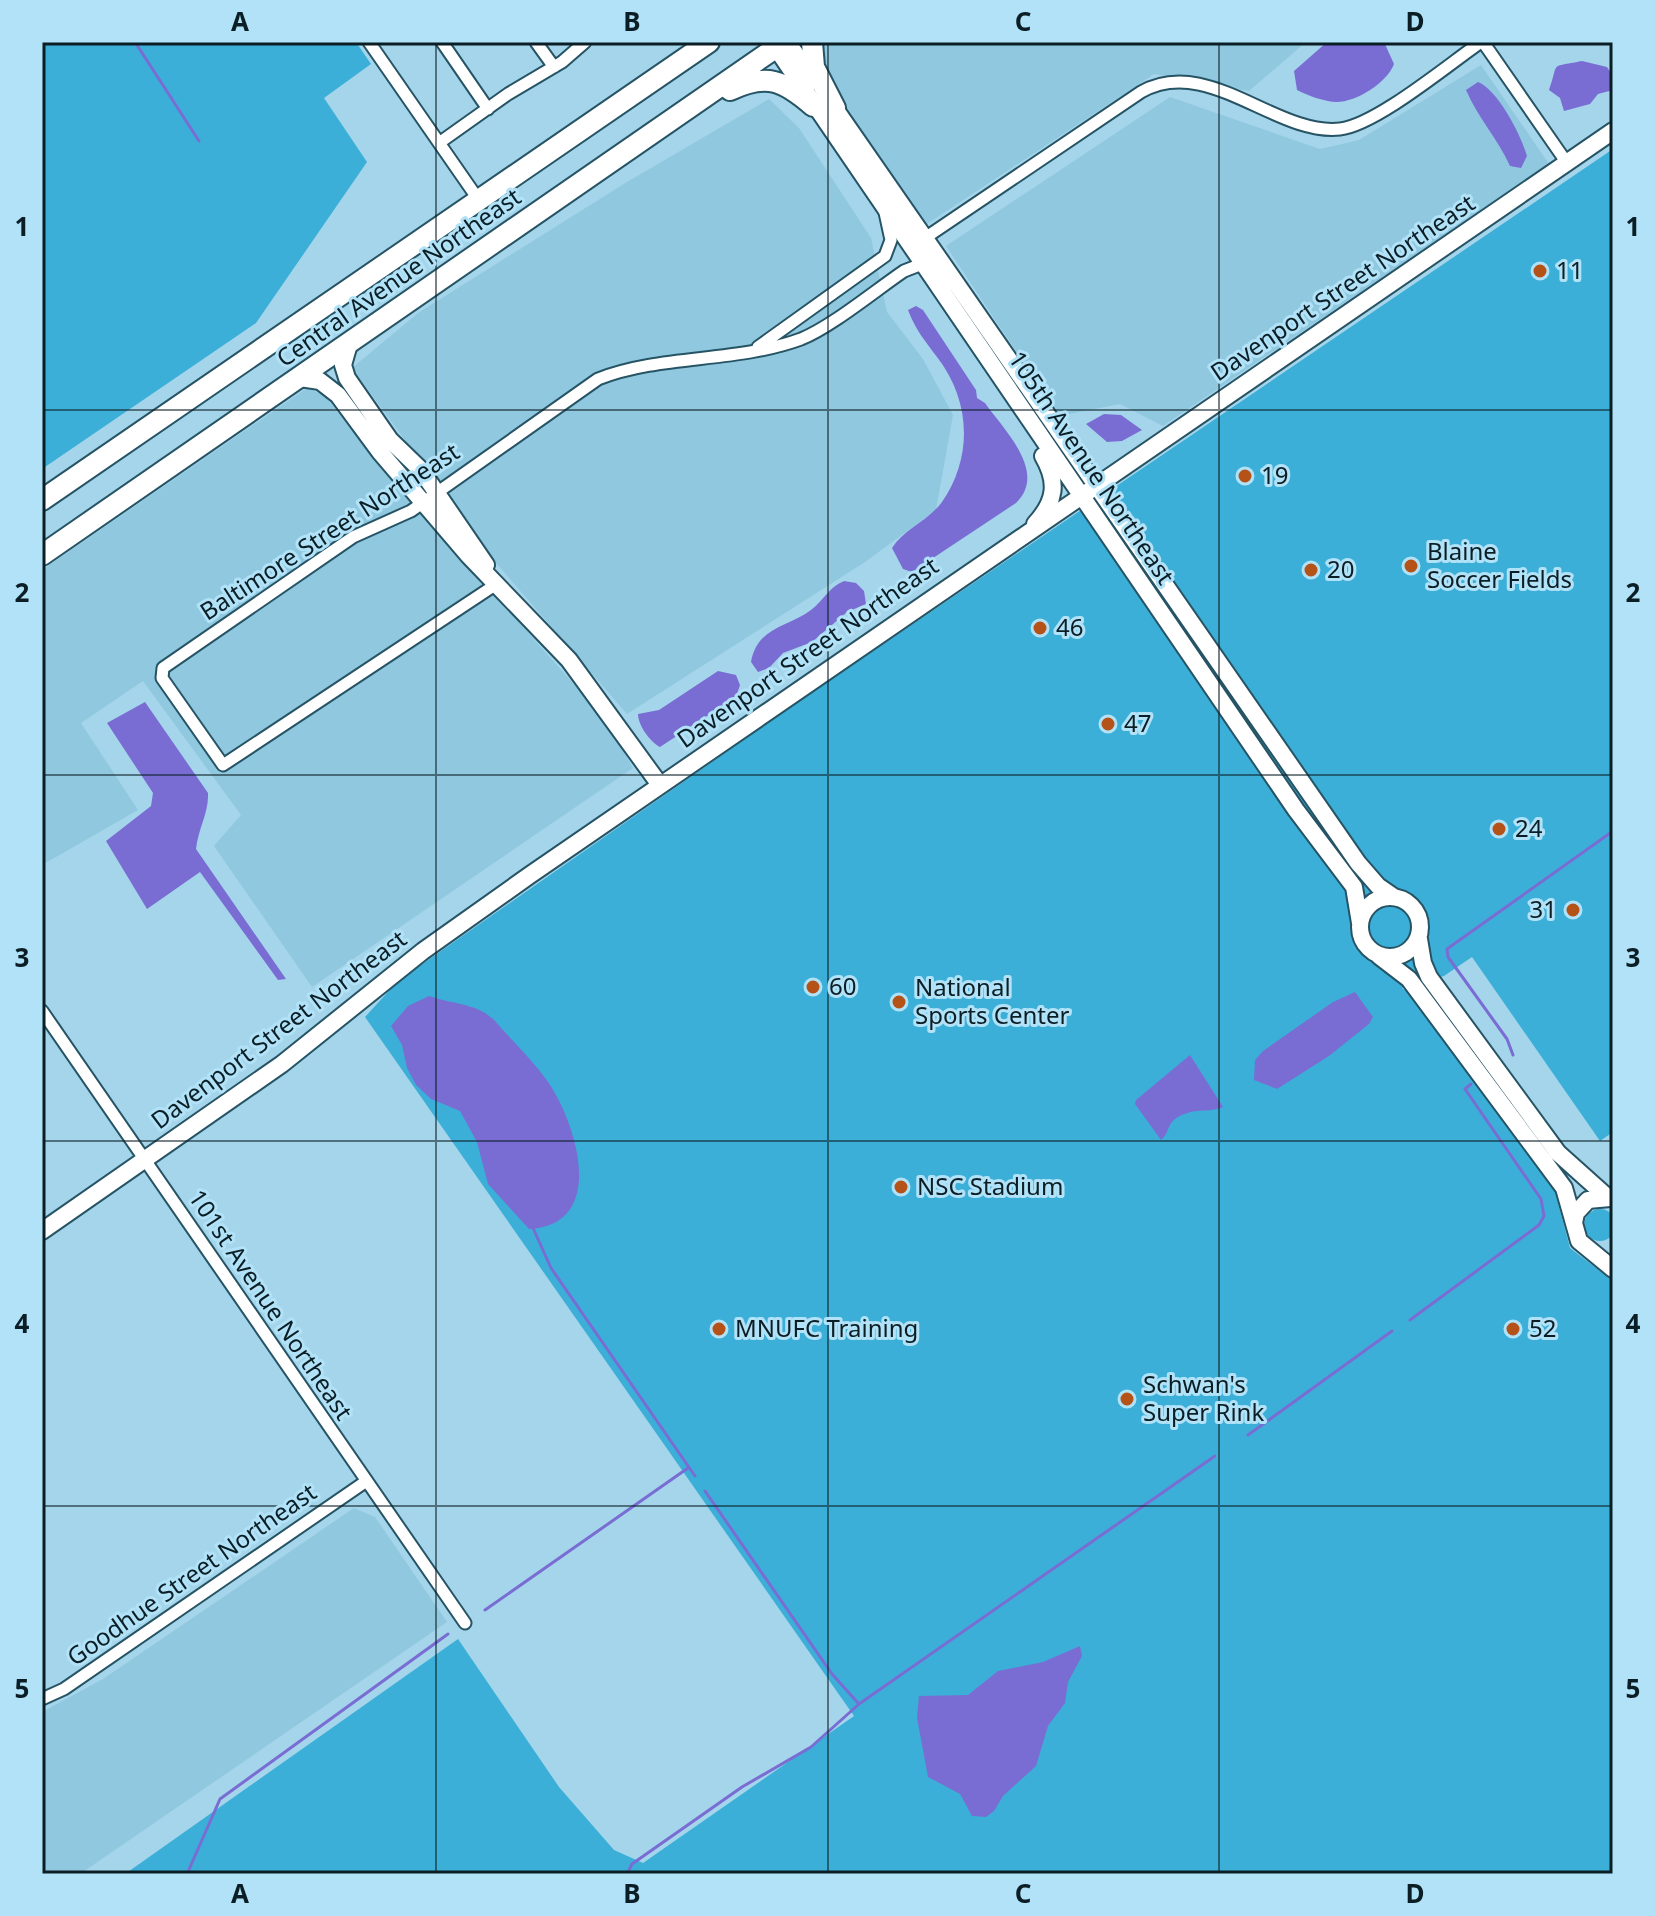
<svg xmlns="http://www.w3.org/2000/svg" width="1655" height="1916" viewBox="0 0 1655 1916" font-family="'Noto Sans',sans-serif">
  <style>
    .built { fill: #90c8e0 }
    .green { fill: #3cafd8 }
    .water { fill: #796dd4 }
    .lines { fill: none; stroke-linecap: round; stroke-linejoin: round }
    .stream { stroke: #796dd4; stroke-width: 3 }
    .street-casing { stroke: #265465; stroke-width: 15 }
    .secondary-casing { stroke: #265465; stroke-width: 20 }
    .highway-casing { stroke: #265465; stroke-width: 24 }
    .street { stroke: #fff; stroke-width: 11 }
    .secondary { stroke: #fff; stroke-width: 16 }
    .highway { stroke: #fff; stroke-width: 20 }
    .grid { fill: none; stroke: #0b1e25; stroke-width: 2; stroke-opacity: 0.55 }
    .poi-dot { fill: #b55217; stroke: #b1e2f7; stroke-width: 3 }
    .labels { text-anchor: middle; stroke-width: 6; stroke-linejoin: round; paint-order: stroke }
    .poi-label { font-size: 24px; fill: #0b1e25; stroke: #b1e2f7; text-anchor: start }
    .street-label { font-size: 24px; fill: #0b1e25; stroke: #b1e2f7 }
    .neatline { fill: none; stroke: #0b1e25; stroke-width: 3 }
    .grid-label { font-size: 26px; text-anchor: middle; font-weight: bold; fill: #0b1e25 }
  </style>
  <rect width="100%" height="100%" fill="#a5d5ea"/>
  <path class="built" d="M825,42H1306L1249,91L1154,74L927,224L844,110L820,56Z
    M1481,65L1549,164L1163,426L1120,404L1059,416L946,246L1170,97L1320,149L1359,140Z
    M769,99L799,128L871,238L887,312L923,359L953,415L936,510L865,562L627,714L490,556L352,368L418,313L627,182Z
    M307,388L325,396L377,463L604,718L633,768L312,987L214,846L241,815L143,681L81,723L138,810L42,865V570Z
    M354,1508L375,1517L447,1622L80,1874H42V1712L103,1679Z"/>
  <path class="green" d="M42,42H356L371,64L324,98L367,162L256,323L42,469Z
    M1613,149V1132L1600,1141L1472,957L1444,976L1425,981L1569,1176L1566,1177L1421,983L1402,988L1439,1018L1553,1184L1570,1248L1613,1281V1874H125L458,1639L559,1787L614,1850L643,1863L854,1716L365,1017L398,981L785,711Z
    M1584 1225a16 16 0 1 1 32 0a16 16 0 1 1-32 0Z"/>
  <path class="water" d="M1327,42H1384L1394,64C1387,83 1355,103 1335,102C1323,101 1309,96 1297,90L1294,71Z
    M1582,61L1607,67L1613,76V90L1598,94L1590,104L1564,111L1560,98L1549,90C1560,61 1547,68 1582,61Z
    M1478,82C1498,90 1521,135 1527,156L1521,168L1510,166C1498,139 1478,118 1466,90Z
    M916,306L923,310L976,390L977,398L985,403C1004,430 1048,472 1016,503L912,572L903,569L892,548C904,529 928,521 942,502C973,457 971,401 937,357C925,341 915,329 908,310Z
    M1104,414L1121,415L1142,430L1122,441L1107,442L1086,424Z
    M844,581L856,583L864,591L866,604L847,612L812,642L783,653L769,668L758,672L751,662C757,627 788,627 811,610C824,600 828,588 844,581Z
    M718,671L736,675L740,685L736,697L660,747C650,742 638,725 638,714L659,710Z
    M145,702L208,793C209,813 198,829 196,849L286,979L278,980L200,872L147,909L106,841L151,806L153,793L107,723Z
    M1355,992L1373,1017L1369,1024L1329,1056L1277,1089L1254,1080L1255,1060L1263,1051L1333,1002Z
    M429,996C451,1004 479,1003 496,1022C513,1042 532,1059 548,1082C577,1124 608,1225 529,1229L488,1184L477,1142L460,1111L431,1099L416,1085L407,1068L402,1045L391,1026L408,1006Z
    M1190,1055L1223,1107C1208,1114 1194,1106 1175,1119C1167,1125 1169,1134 1161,1140L1135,1104L1136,1100Z
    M1080,1646L1082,1656L1068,1682L1065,1703L1048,1726L1036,1766L1003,1796L994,1811L986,1817L972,1816L960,1794L928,1777L917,1718L919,1696L968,1695L998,1671L1043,1662Z"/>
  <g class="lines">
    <path class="stream" d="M135,42L199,141
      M1513,1055L1507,1039L1448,957L1447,949L1613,831
      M533,1228L551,1268L695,1476
      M1410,1320L1539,1225L1544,1216L1541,1199L1465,1089L1471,1084
      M1248,1435L1392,1331
      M705,1491L832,1674L859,1704L1215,1456
      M485,1610L688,1468
      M187,1874L220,1799L448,1634
      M627,1874L632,1864L742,1787L811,1747L858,1705"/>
    <g class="street-casing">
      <path id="street" d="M369,42L478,199
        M442,42L488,109
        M536,42L554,67
        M1483,42L1567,163
        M439,143L508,94L562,62L585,42
        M925,238L1141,92C1207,54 1276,136 1340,129C1376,125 1449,64 1481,42
        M758,347L885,256L891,240L884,208
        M498,583L223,765L162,678L163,668L353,537L411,511L598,379C662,354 736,363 801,339C831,327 876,290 904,271L922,264
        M42,1011L465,1623
        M42,1699L64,1689L365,1482"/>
    </g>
    <g class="secondary-casing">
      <path id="secondary" d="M772,42L1296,810L1354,887L1360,923
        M787,42L815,81
        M829,100L1358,863L1378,886L1394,897
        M349,344L343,365L347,378L390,440L421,470L486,565
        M300,378L320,381L338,395L380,452L469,556L569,660L660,785
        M1035,524C1056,501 1058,482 1043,456
        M1360 927a30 30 0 1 1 60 0a30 30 0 1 1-60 0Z
        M1419,939L1423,963L1429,977L1558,1153L1606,1196
        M1379,956L1409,979L1564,1188L1579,1241L1613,1269
        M1574,1223L1576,1213L1588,1200L1610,1198
        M42,1231L282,1064L423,951L530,875L1613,131"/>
    </g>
    <g class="highway-casing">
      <path id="highway" d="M812,42L814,67L835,108
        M730,90C767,73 783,80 813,106
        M42,500L709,42
        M42,555L784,42"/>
    </g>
    <use href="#street" class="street"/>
    <use href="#secondary" class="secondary"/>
    <use href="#highway" class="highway"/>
  </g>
  <path class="grid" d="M436,42V1874M828,42V1874M1219,42V1874M42,410H1613M42,775H1613M42,1141H1613M42,1506H1613"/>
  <g class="poi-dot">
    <circle cx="1540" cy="271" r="8"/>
    <circle cx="1245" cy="476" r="8"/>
    <circle cx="1411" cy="566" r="8"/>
    <circle cx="1311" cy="570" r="8"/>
    <circle cx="1040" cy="628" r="8"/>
    <circle cx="1108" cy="724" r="8"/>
    <circle cx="1499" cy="829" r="8"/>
    <circle cx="1573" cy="910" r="8"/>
    <circle cx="813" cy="987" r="8"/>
    <circle cx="899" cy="1002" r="8"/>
    <circle cx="901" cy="1187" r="8"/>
    <circle cx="719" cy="1329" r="8"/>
    <circle cx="1513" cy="1329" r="8"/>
    <circle cx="1127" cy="1399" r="8"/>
  </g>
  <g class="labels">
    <g class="poi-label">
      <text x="1556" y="279">11</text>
      <text x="1261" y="484">19</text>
      <text x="1427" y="560">Blaine<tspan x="1427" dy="28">Soccer Fields</tspan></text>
      <text x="1327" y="578">20</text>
      <text x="1056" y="636">46</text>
      <text x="1124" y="732">47</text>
      <text x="1515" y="837">24</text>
      <text x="1557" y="918" text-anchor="end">31</text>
      <text x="829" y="995">60</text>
      <text x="915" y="996">National<tspan x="915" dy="28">Sports Center</tspan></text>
      <text x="917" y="1195">NSC Stadium</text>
      <text x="735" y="1337">MNUFC Training</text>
      <text x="1529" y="1337">52</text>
      <text x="1143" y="1393">Schwan's<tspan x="1143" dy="28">Super Rink</tspan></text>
    </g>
    <g class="street-label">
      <text transform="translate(399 278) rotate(-35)" y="8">Central Avenue Northeast</text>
      <text transform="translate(1343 288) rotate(-34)" y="8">Davenport Street Northeast</text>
      <text transform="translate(1091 468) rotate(56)" y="8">105th Avenue Northeast</text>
      <text transform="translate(330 532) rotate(-33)" y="8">Baltimore Street Northeast</text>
      <text transform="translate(808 653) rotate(-35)" y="8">Davenport Street Northeast</text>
      <text transform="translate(279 1030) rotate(-37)" y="8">Davenport Street Northeast</text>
      <text transform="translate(270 1305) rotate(56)" y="8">101st Avenue Northeast</text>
      <text transform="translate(192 1575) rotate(-35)" y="8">Goodhue Street Northeast</text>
    </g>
  </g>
  <rect width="1655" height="1916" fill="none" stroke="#b1e2f7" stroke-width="88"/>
  <rect x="44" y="44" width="1567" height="1828" class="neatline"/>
  <g class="grid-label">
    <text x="240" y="31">A</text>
    <text x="632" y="31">B</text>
    <text x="1023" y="31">C</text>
    <text x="1415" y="31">D</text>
    <text x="22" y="236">1</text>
    <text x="1633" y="236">1</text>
    <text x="22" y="602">2</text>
    <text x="1633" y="602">2</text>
    <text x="22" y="967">3</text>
    <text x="1633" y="967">3</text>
    <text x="22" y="1333">4</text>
    <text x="1633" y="1333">4</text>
    <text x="22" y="1698">5</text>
    <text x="1633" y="1698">5</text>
    <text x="240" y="1903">A</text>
    <text x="632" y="1903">B</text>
    <text x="1023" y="1903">C</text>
    <text x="1415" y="1903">D</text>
  </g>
</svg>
